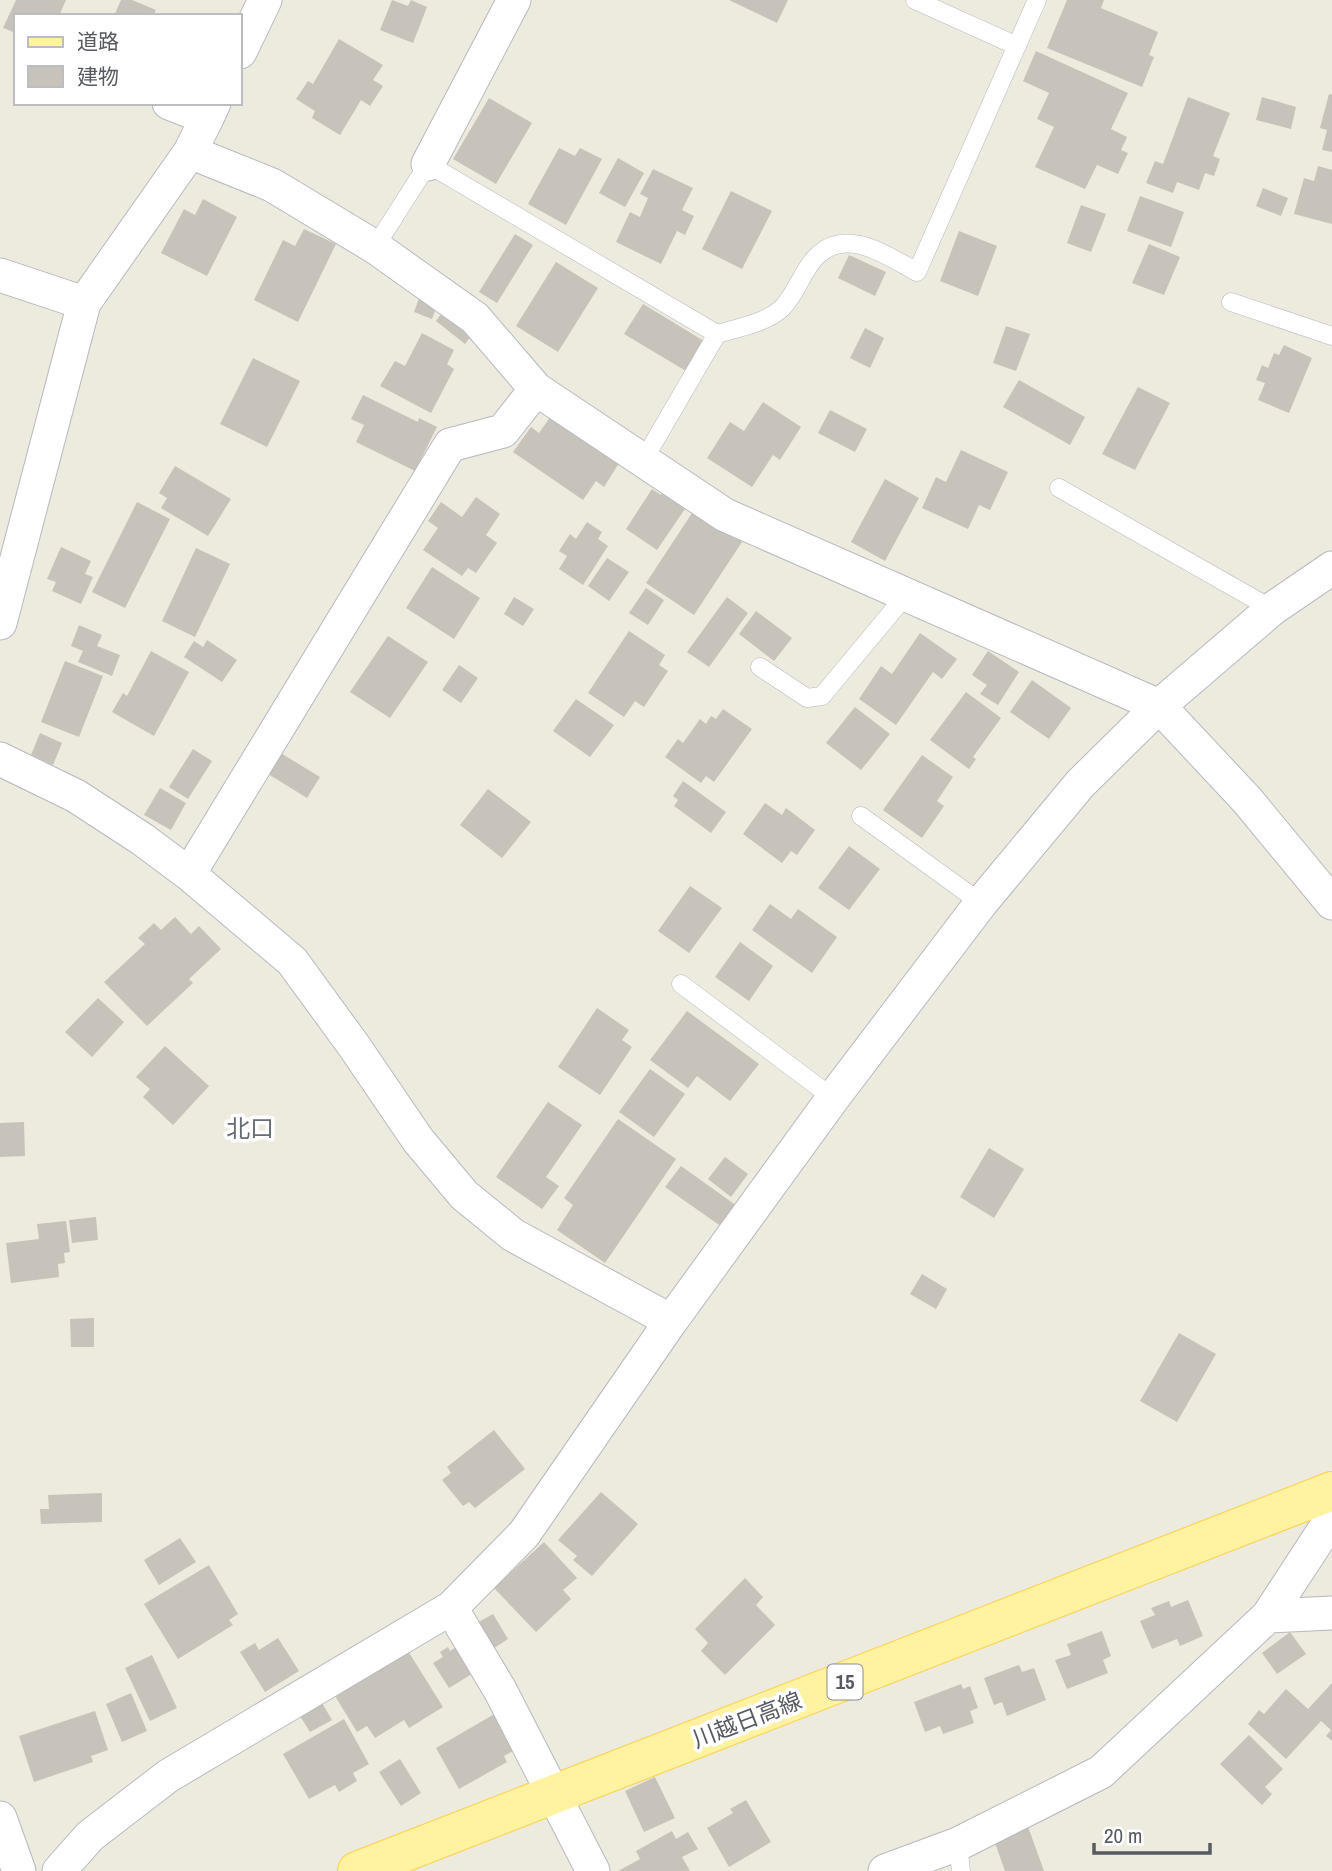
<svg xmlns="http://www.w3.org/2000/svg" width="1332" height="1871" viewBox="0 0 1332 1871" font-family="'Archivo Narrow','Noto Sans JP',sans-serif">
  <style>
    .building { fill: #c7c3bb }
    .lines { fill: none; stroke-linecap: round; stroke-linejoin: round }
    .service-casing { stroke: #b6b9bf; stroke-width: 19 }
    .minor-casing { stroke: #b6b9bf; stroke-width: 35 }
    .primary-casing { stroke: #fecf45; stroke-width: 40 }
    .service { stroke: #fff; stroke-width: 18 }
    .minor { stroke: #fff; stroke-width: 33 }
    .primary { stroke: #fff2a0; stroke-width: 38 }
    .labels { text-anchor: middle; stroke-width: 7; stroke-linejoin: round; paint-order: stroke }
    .shield { fill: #fff; stroke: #898c90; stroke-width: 2 }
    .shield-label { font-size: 21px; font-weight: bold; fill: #575b61 }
    .street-label { font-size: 23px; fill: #575b61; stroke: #fff }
    .neighbourhood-label { font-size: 24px; fill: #686d73; stroke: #fff }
  </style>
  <rect width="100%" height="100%" fill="#edeade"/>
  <path class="building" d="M16,0H66L59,16H16V33L3,28Z
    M121,0H132L156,10L153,16H114Z
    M392,0L408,6L411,0L427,7L413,43L380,30Z
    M729,0H788L777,23Z
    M1067,0H1104L1101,8L1158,32L1149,55L1154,57L1142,87L1047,48Z
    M339,39L383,65L373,80L383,86L370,106L361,100L340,135L312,118L315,111L296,99L308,81L313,84Z
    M1036,51L1128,93L1111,129L1127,137L1121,150L1128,153L1118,174L1097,165L1085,189L1035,167L1054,127L1037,119L1049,93L1023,81Z
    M1329,94L1332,95V152L1322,150L1327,130L1320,128Z
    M1188,97L1230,113L1213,156L1220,159L1214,176L1205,173L1199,190L1177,182L1173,193L1146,183L1155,161L1163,164Z
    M1262,97L1296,107L1291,129L1256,120Z
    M489,98L532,123L496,184L453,159Z
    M559,148L575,156L580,148L602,159L566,225L528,204Z
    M618,158L644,173L625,207L599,193Z
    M1318,166L1332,170V224L1294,214L1304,178L1314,181Z
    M653,169L693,188L682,210L694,216L685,235L677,231L661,264L616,242L630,212L640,217L648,198L640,194Z
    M1263,188L1288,198L1281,216L1256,206Z
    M731,191L772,211L742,269L702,249Z
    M1140,196L1184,212L1171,247L1127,231Z
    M203,199L237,217L207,276L161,253L184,209L195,215Z
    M1081,205L1106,214L1091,252L1067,243Z
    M304,229L336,244L298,322L254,300L283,240L295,246Z
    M959,231L997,246L978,296L940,281Z
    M515,234L533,245L497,303L479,292Z
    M1149,244L1180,257L1164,295L1132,283Z
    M849,255L886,272L875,296L838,278Z
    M556,262L598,288L558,352L516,326Z
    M421,293L439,300L432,319L414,312Z
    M643,304L704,341L686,371L624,334Z
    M448,305L477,328L465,344L436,321Z
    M1006,326L1030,334L1016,371L993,363Z
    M865,328L884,338L870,368L850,358Z
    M422,333L454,350L447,364L454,369L431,413L380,386L395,361L405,366Z
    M1284,345L1312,358L1289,413L1258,400L1265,383L1256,380L1262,365L1268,368L1274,353L1279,355Z
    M253,358L300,381L267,447L220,424Z
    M1019,380L1085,417L1070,445L1003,407Z
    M1138,387L1170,403L1135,470L1102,454Z
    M363,395L418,422L419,418L437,427L415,471L356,442L364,425L351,419Z
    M763,402L801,427L780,460L773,455L752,487L707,458L730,422L744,431Z
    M830,410L867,429L855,452L818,433Z
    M553,413L621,460L604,487L596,481L583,500L513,452L531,427L539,433Z
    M961,450L1008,472L990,510L979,505L968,529L922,508L936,477L946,482Z
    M175,466L231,499L208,536L161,508L167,498L159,493Z
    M885,479L919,498L885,561L851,542Z
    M665,487L689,503L657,550L626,529L652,489L661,495Z
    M476,497L500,514L486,535L497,543L476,573L468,568L462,576L423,550L438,528L428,521L441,502L462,517Z
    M137,502L170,519L125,608L92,592Z
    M694,510L742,542L694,615L646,583Z
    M587,522L602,532L598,539L608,546L583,585L559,569L567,556L559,551L570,534L576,539Z
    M61,547L91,561L85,574L93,577L81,604L52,591L56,582L47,579Z
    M196,548L230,564L195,637L162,621Z
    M607,558L629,572L609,601L588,586Z
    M432,567L480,598L454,639L406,608Z
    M646,588L664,600L648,625L629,613Z
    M514,597L534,609L523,626L504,614Z
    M727,597L748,613L709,667L687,652Z
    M756,611L792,638L774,661L739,634Z
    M79,625L102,635L97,646L120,655L112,676L78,662L83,651L71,646Z
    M629,631L665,655L659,665L668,671L644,707L635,701L624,717L588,693Z
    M920,633L957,659L942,679L933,672L896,725L859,699L881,666L892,674Z
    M388,636L428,662L390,718L350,692Z
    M207,640L237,660L222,682L184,657L194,641L203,647Z
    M151,651L189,672L154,736L112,712L123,693L127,696Z
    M988,651L1019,672L998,705L980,694L987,685L972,675Z
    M65,661L103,676L79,737L41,722Z
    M459,665L478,678L461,703L442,690Z
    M1032,680L1071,708L1049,739L1010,712Z
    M966,692L1001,718L973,757L976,759L969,769L930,740Z
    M576,699L614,725L590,757L553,731Z
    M855,707L890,734L861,770L826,743Z
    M723,709L752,729L714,782L706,776L701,783L665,757L678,739L683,743L700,719L706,724L711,716L716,719Z
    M40,733L62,743L53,765L31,755Z
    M193,749L212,761L188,799L169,787Z
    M279,752L320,777L307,798L265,772Z
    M922,755L953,777L937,801L944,806L922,838L883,810Z
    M683,781L726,812L711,833L674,806L678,800L673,796Z
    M160,788L186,803L171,830L144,815Z
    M488,789L531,822L502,858L460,825Z
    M765,803L782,815L786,808L815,830L797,855L791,851L782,863L743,834Z
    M849,846L880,869L849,910L818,888Z
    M690,886L722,908L689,953L658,931Z
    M770,904L791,919L798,909L837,937L812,973L752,930Z
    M175,917L191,934L199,926L221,949L189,979L193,983L147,1026L104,982L145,944L138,938L154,923L161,930Z
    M740,942L773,966L749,1001L715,977Z
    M98,998L124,1022L92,1057L65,1032Z
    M597,1008L629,1030L622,1040L632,1047L600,1095L558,1067Z
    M687,1011L759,1064L730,1101L697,1076L688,1088L650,1060Z
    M165,1046L209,1086L173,1125L143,1097L150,1089L136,1077Z
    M650,1069L685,1094L654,1137L619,1112Z
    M548,1102L582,1125L546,1177L559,1186L542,1209L496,1177Z
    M618,1119L676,1159L605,1263L557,1230L573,1205L564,1198Z
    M24,1122L25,1156L0,1157V1123Z
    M989,1148L1024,1169L994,1218L960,1197Z
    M725,1157L748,1174L731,1197L708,1179Z
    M681,1166L737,1206L722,1227L665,1187Z
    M96,1217L98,1240L72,1243L69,1220Z
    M66,1221L70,1252L64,1253L65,1263L58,1264L59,1277L11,1283L6,1243L39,1239L37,1224Z
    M922,1274L947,1289L936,1309L910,1294Z
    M94,1318V1347H71L70,1319Z
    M1179,1333L1216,1354L1177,1422L1140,1401Z
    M494,1430L525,1469L475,1508L469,1502L463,1506L442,1480L451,1473L447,1467Z
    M601,1492L638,1524L592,1576L573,1560L577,1556L558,1540Z
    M102,1493V1522L41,1524L40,1509H49L48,1495Z
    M180,1538L196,1562L159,1585L144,1560Z
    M544,1542L577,1578L563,1590L571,1599L536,1632L494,1588Z
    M209,1565L238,1614L229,1620L233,1625L178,1659L144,1604Z
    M745,1578L763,1597L756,1605L775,1625L725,1675L701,1651L708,1643L695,1629Z
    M1188,1600L1203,1636L1180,1646L1177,1639L1152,1649L1140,1621L1155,1615L1151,1608L1169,1601L1171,1607Z
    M493,1614L508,1639L491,1650L475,1624Z
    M1102,1631L1111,1656L1103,1660L1108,1673L1067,1689L1055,1660L1071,1655L1067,1644Z
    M1290,1632L1306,1654L1277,1674L1262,1653Z
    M278,1638L299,1671L265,1692L240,1652L255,1643L259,1650Z
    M459,1645L475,1672L449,1688L433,1663L443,1657L440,1652L448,1647L450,1651Z
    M408,1651L443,1707L409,1728L404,1720L375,1738L367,1726L357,1732L335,1696Z
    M152,1655L177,1708L150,1721L125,1668Z
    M1019,1665L1022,1672L1034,1668L1046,1700L1007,1716L1002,1702L994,1705L984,1678Z
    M1332,1683V1741L1326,1736L1331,1730L1321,1721L1286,1759L1248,1724L1259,1710L1264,1714L1286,1689L1308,1709Z
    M961,1684L963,1689L970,1686L978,1708L970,1711L974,1723L943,1734L940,1726L925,1732L914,1702Z
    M131,1693L147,1731L122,1742L106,1704Z
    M322,1703L332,1720L310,1732L300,1716Z
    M95,1711L108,1750L91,1756L93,1762L34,1782L19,1736Z
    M498,1712L519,1748L504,1756L507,1762L459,1789L436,1748Z
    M344,1719L369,1764L353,1773L357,1781L339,1792L335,1785L309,1799L283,1754Z
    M1249,1735L1283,1769L1265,1787L1272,1794L1262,1805L1220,1764Z
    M400,1759L421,1793L401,1806L379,1772Z
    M655,1777L675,1818L644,1832L625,1791Z
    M746,1800L771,1842L729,1867L707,1828L733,1813L730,1809Z
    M1026,1821L1044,1871H1005L994,1840Z
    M672,1831L676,1839L688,1832L698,1849L682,1857L690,1871H618L640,1859L636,1851Z"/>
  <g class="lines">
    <g class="service-casing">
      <path id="service" d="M915,0L1017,46
        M375,247L428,164L717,334C738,328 766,323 782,308C796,294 802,272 815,258C845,225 887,256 917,272L1037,0
        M1231,302L1332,336
        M643,461L717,334
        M1059,488L1272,609
        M760,667L807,698L822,696L906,595
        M861,816L981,903
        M681,984L833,1098
        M958,1844L961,1871"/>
    </g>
    <g class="minor-casing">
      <path id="minor" d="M240,52L265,0
        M169,103L207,118L214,103
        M190,152L272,185L375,247L475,318L536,389L725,515L1159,706L1247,800L1332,903
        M428,164L514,0
        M0,275L84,303L0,623
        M84,303L190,152L207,118
        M0,759L76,796L142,839L189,874L292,961L354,1046L418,1140L464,1195L513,1235L671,1321
        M189,874L450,445L503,431L536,389
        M451,1608L500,1690L593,1871
        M1268,1616L1332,1613
        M0,1818L19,1871
        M59,1871L90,1836L168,1776L451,1608L524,1534L671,1321L833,1098L981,903L1080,784L1159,706L1272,609L1332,568
        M885,1871L958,1844L1101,1772L1268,1616L1332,1518"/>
    </g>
    <g class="primary-casing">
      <path id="primary" d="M357,1871L1332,1491"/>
    </g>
    <use href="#service" class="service"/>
    <use href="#minor" class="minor"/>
    <use href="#primary" class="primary"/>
  </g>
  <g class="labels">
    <rect class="shield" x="827.5" y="1664.5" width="35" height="35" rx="5"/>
    <g class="shield-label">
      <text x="845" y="1689">15</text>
    </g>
    <g class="street-label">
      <text transform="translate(747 1720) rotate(-21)" y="8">川越日高線</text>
    </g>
    <g class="neighbourhood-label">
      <text x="250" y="1137">北口</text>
    </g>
  </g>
  <rect x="14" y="14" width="228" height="91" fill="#ffffff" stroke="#bcbdc0" stroke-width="2"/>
  <rect x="28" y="37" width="35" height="10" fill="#fff2a0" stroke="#bcbdc0" stroke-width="2"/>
  <text x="77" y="49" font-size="21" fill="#575b61">道路</text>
  <rect x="28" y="66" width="35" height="21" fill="#c7c3bb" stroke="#bcbdc0" stroke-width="2"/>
  <text x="77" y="84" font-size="21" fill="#575b61">建物</text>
  <path d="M1094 1843v10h116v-10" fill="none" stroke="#575b61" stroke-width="3.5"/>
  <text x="1104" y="1843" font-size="21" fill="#575b61" stroke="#ffffff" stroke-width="5" paint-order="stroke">20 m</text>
</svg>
